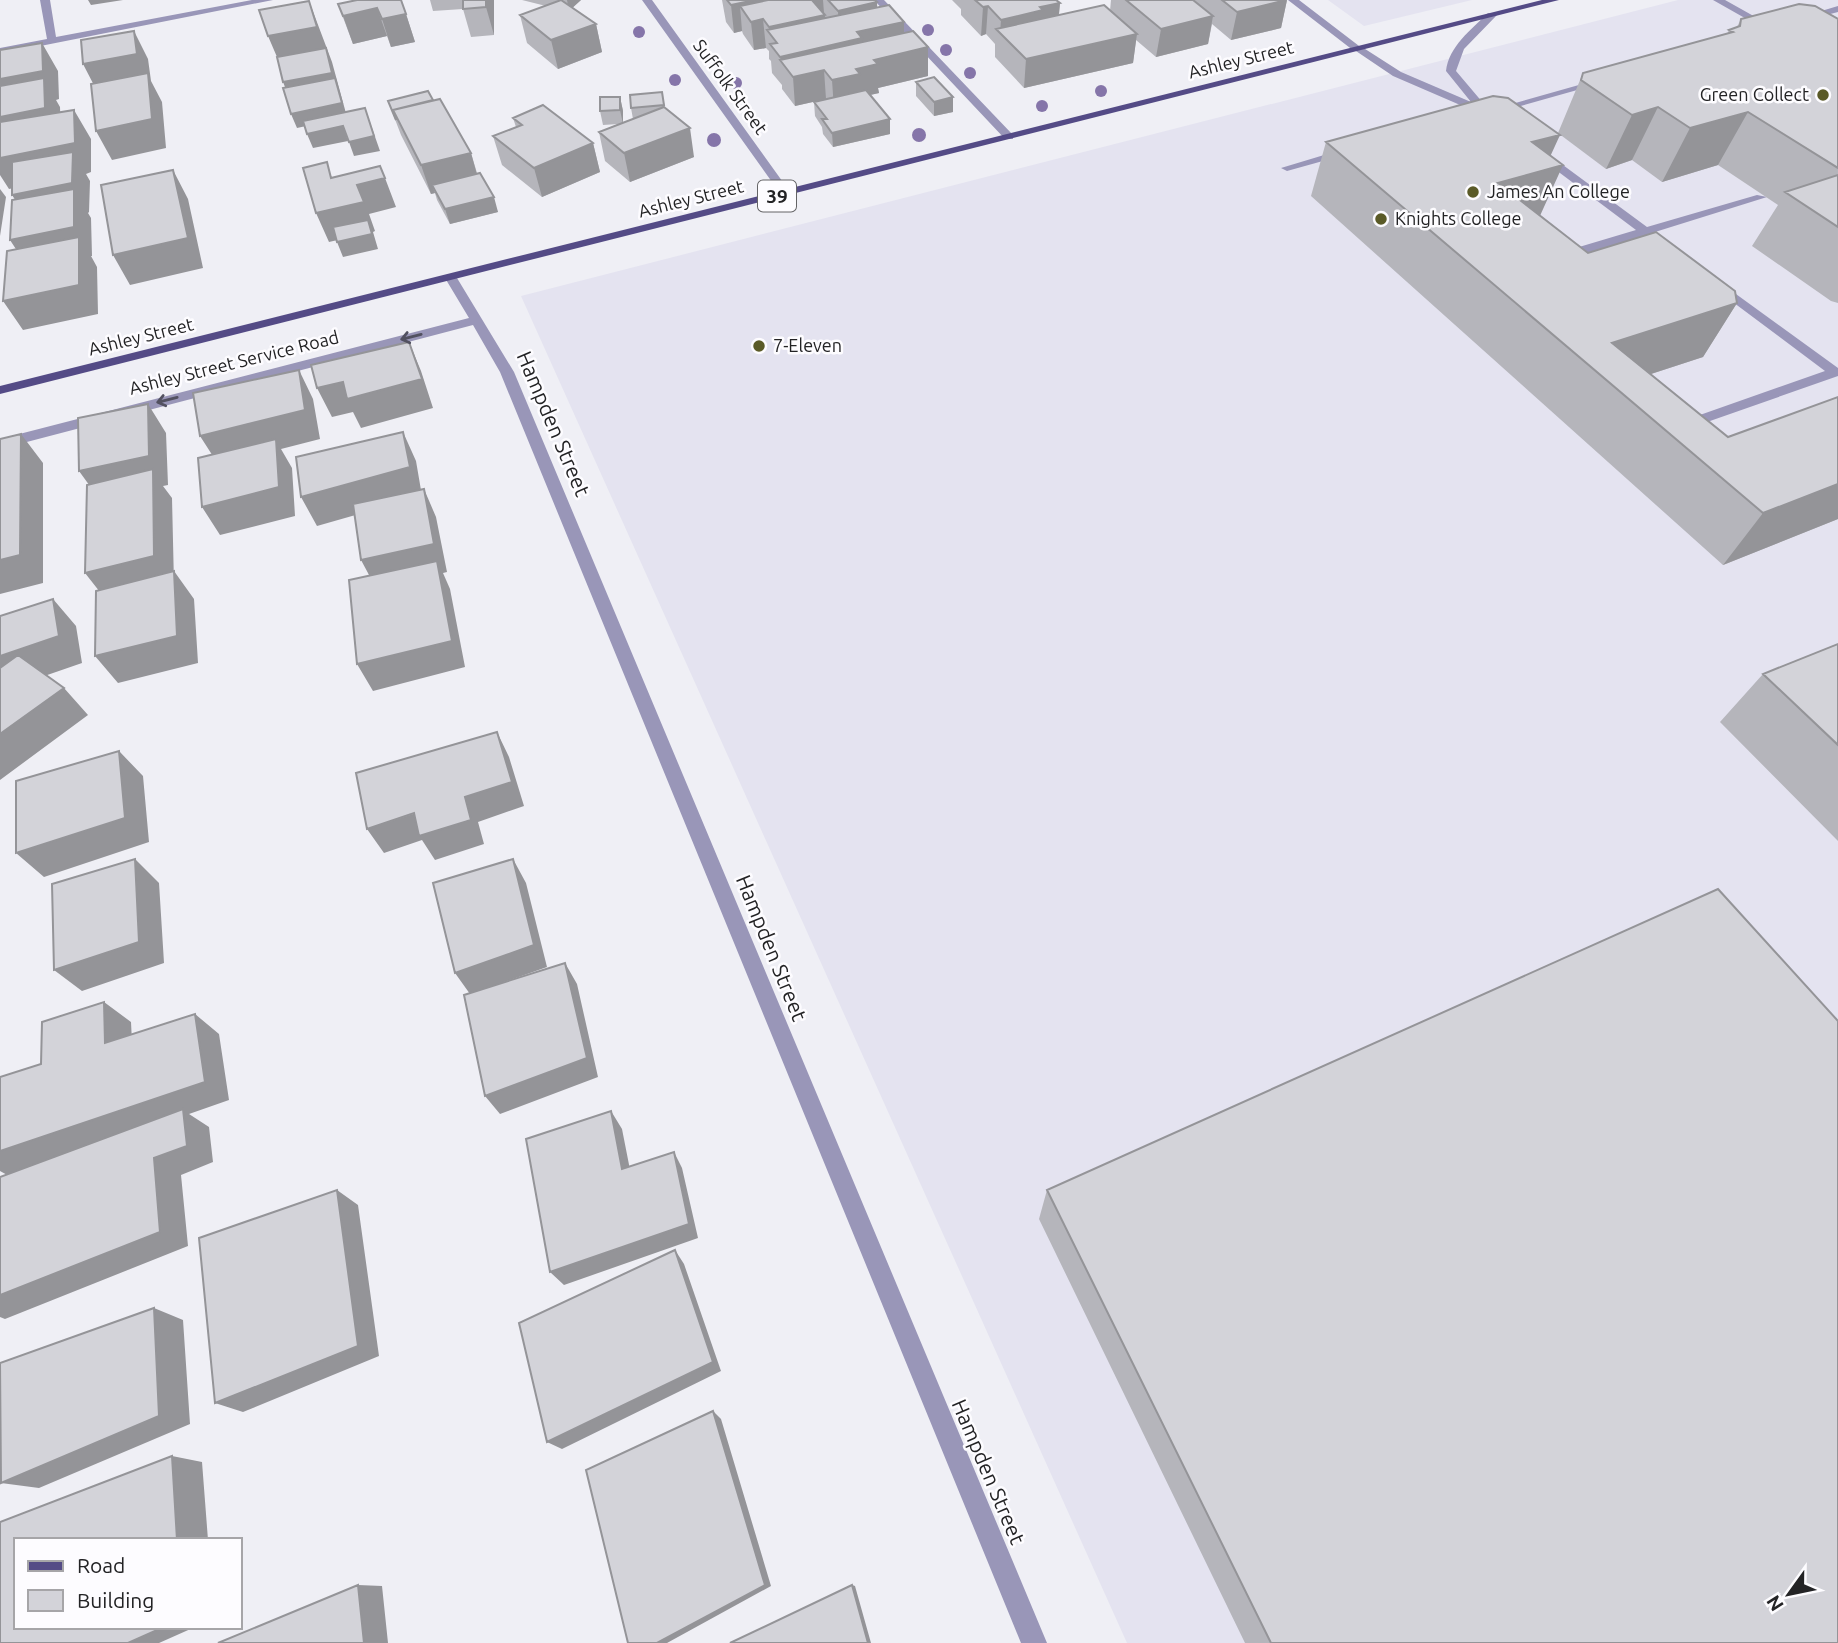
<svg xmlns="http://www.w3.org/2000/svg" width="1838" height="1643" viewBox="0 0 1838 1643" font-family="Ubuntu,sans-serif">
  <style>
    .built { fill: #e4e3f0 }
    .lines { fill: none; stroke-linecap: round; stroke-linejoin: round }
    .lane { fill: #9996b8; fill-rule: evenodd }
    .street { fill: #9996b8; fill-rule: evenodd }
    .primary { fill: #544b86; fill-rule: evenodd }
    .tree { fill: #8575a9 }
    .wall { fill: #b5b5bb }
    .shaded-wall { fill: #949498 }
    .building { fill: #d3d3d9; stroke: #949498; stroke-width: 2 }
    .oneway { stroke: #525160 }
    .poi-dot { fill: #5a5a27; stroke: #fdfcff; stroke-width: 2.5 }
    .labels { text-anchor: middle; stroke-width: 5; stroke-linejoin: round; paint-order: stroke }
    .far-street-label { font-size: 18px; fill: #232325; stroke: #fdfcff }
    .far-poi-label { font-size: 18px; fill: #232325; stroke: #fdfcff; text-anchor: start }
    .shield { fill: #fdfcff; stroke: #646466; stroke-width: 2 }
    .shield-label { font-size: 19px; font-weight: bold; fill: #232325 }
    .street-label { font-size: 21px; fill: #232325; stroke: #fdfcff }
  </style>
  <rect width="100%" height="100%" fill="#efeff5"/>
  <path class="built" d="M1328,0H1472L1364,26Z
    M1678,0H1838V1643H1127L521,296Z"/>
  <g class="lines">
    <path class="lane" d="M1713,0H1725L1775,28L1766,30Z
      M1838,6V12L1803,21L1798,18Z
      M1488,13L1497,15L1464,49L1456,71L1489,110V114H1481L1393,76L1353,49L1362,47L1401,72L1471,102L1446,71C1449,46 1471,30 1488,13Z
      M1593,81L1602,83L1496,113L1491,110Z
      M1344,149L1350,152L1348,154L1287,171L1281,168Z
      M1540,154H1548L1647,227L1757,195L1767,197L1655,232L1672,245V251H1664L1644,236L1563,260L1559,259V253L1636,230L1540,158Z
      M1718,281L1838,368V376L1690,428H1680V422L1825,371L1714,288L1712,285Z"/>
    <path class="street" d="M40,0H50L56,37L252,0H273L0,54V48L47,39Z
      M642,0H652L790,192V196H782Z
      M874,0H884L1013,135V139H1005Z
      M1288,0H1299L1363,49L1354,51Z
      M451,274L457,278L514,372L1047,1643H1021L500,372L473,325L0,449V439L469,318L445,278Z"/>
    <path class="primary" d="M1542,0H1559L0,394V386Z"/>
  </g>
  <g class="tree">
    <circle cx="928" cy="30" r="6"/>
    <circle cx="639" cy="32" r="6"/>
    <circle cx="946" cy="50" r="6"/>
    <circle cx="970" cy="73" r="6"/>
    <circle cx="675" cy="80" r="6"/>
    <circle cx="736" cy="83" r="6"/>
    <circle cx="1101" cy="91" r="6"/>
    <circle cx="1042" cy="106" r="6"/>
    <circle cx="919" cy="135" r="7"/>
    <circle cx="714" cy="140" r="7"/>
  </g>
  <path class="wall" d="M430,0H494V35L471,37L463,9L433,11Z
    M522,0H581L572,8L596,24L602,52L558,69L527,43L520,15L546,6Z
    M722,0H875L877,7L904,22V33L928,47V76L878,88L879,93L870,95L890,119V134L833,147L823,134L822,127L815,116L814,102L826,99L795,106L782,89V85L772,73L771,61L769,59V51L766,48L754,50L743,34L742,31L734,33L726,22Z
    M952,0H1056L1060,3L1059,15L1110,11L1111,0H1287L1281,28L1231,40L1212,24L1208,44L1156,57L1136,40L1133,63L1024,88L995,57V44L986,34L981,36L961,15V9Z
    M338,4L406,14L415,42L391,47L387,36L353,44Z
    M1741,19H1838V303L1831,301L1752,246L1778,205L1718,165L1662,182L1632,160L1606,169L1558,133L1583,73L1727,34L1729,30L1737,27Z
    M916,82L953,112L934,116L916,96Z
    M662,92L665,108L694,157L630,182L605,161L599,132L618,124L603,125L600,111L620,97L623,111V122L633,119L631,108Z
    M433,100L471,153L477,173L498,212L450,224L437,200L435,193L431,194L401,135L388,101Z
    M513,118L593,143L600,172L542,197L502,165L493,136L516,127Z
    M1326,142L1551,155L1540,215L1588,253L1737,303L1703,357L1651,374L1728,437L1838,519L1723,565L1311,196Z
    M1838,644V841L1720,722L1763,674Z
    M1047,1190L1838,1643H1245L1039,1219Z"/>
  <path class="shaded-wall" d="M88,0H123L91,5Z
    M486,0H494V35L486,7Z
    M567,0H581L569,11Z
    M755,0H790L763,19L766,48L754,50L751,22L740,6L742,31L734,33L731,5Z
    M802,0H823L824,13Z
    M1287,0L1281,28L1231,40L1237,12Z
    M309,1L332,62L347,117L297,128L291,114L289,97L283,82L280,64L268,36Z
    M877,2L878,28L904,22V50L824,70L826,99L795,106L793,77L781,62L780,57L839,39L838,11Z
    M1060,3L1057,32L1000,33L1001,20L1040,7Z
    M988,6L986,34L981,36L983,7Z
    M377,8L387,36L353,44L343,16Z
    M406,14L415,42L391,47L382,19Z
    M825,15L827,43H777L770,34L769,27Z
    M1213,16L1208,44L1156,57L1161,29Z
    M596,24L602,52L558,69L551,40Z
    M134,31L148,59L151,81L162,102L166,148L112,160L96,131L98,93L83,64Z
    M1137,34L1133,63L1024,88L1026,59Z
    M42,43L58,71L59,99L56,100L60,107L61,137L0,146V79Z
    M928,47V76L878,88L879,93L861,97L834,109L832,80L874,60Z
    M620,97L623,111V124L620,110Z
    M953,97V112L934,116V102Z
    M1658,107L1632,160L1606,169L1632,115Z
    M365,108L380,151L354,156L349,142Z
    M74,110L91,139V172L86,174L90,181L89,212L88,213L91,218L92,256H91L97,267L98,314L23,330L3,301L29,269L10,240L31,224L12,195L72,176L9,189L0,175V158Z
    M1748,112L1718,165L1662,182L1690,128Z
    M890,119V134L833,147L832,133Z
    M343,126L348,141L313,148L307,134Z
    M690,128L694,157L630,182L624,153Z
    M1560,135L1544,170L1563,165L1539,218L1498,183L1532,142Z
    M593,143L600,172L542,197L534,168Z
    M471,153L479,182L432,185L435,193L431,194L421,165Z
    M173,170L188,199L203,268L130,285L113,255Z
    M385,178L396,207L369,214L375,231L373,232L378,249L343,257L337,242L372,232L329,242L316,213L357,185Z
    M0,189L6,197L0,236Z
    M494,197L498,212L450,224L445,209Z
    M1737,303L1703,357L1614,386L1612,343Z
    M409,342L421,371L433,408L361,428L353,412L332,417L317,388Z
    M299,370L313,399L320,439L281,449L292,468L295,516L220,535L202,507L218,464L200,436Z
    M148,404L166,433L168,485L163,486L172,498L174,584L107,601L85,573L100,500L79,471Z
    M403,432L416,461L422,496L317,526L301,497Z
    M21,434L43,463V583L0,594V560Z
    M1838,484V519L1723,565L1763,513Z
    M424,489L436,517L447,572L443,573L450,589L465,667L373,691L357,664L376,588L361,560Z
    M174,571L194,599L198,663L118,683L95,656Z
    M53,599L76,626L82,663L1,691L0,704V656Z
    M64,688L88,715L0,780V734Z
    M497,732L509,757L524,806L478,822L484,844L435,860L422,840L384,853L367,829L465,797Z
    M119,751L143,776L149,842L44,877L16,853Z
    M135,859L159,883L164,963L82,991L54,970Z
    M513,859L526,883L547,967L470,994L455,973Z
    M565,963L577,984L598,1077L500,1114L485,1096Z
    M104,1002L131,1022L133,1062L105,1043Z
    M195,1014L219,1034L229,1100L189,1114L209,1127L213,1162L181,1175L188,1246L5,1319L0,1317V1295L154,1158L9,1176L0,1171V1151Z
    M611,1111L622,1129L633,1185L622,1169Z
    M674,1152L682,1168L698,1238L564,1285L550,1272Z
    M337,1190L358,1205L379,1356L243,1412L215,1403Z
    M675,1250L684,1264L721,1371L562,1449L547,1442Z
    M154,1308L183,1320L190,1424L39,1488L1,1483Z
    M713,1411L721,1419L771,1586L667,1643H657Z
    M172,1456L202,1462L208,1540H177Z
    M358,1585L382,1586L388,1643H364Z
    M852,1585L855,1586L871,1643H868Z
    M164,1627H195L159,1643H128Z"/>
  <path class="building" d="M357,0H401L406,14L382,19L377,8L343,16L338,4Z
    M463,0H486V7L463,9Z
    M561,0L596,24L551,40L520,15Z
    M727,0H755L731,5Z
    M768,0H812L825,15L769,27L763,19L751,22L740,6Z
    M828,0H875L877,2L838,11Z
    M975,0H1056L1060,3L1040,7L1043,10L1001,20L988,6L983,7Z
    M1126,0H1193L1213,16L1161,29Z
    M1222,0H1286L1237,12Z
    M309,1L317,27L268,36L259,10Z
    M1799,4L1815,6L1838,19V168L1748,112L1690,128L1658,107L1632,115L1581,80L1583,73L1733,32L1729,30L1740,26L1741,19Z
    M889,5L904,22L857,32L862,38L780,57L770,44L777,43L767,30Z
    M1104,5L1137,34L1026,59L996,29Z
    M134,31L137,54L83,64L81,40Z
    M913,31L928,47L874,60L878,64L856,69L860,74L832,80L824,70L793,77L780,60Z
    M42,43L43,71L0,79V50Z
    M326,48L332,73L283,82L277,57Z
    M148,73L152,119L96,131L91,84Z
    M934,77L953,97L934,102L916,82Z
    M44,78L45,108L0,117V86Z
    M335,78L342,103L291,114L283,88Z
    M866,90L890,119L832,133L822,119H827L814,102Z
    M428,91L433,100L393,110L396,120L388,101Z
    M662,92L664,105L631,108L630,95Z
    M1493,96L1508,98L1560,135L1532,142L1563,165L1498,183L1588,253L1656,232L1735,291L1737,303L1612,343L1728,437L1838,397V484L1763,513L1326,142Z
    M600,97H620V110L600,111Z
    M440,99L471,153L421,165L393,110Z
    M543,105L593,143L534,168L493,136L522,125L513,118Z
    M664,107L690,128L624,153L599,132Z
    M365,108L374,136L349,142L343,126L307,134L303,121Z
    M74,110L75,143L0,158V122Z
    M73,152L72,183L12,195V162Z
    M327,162L331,178L380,166L385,178L357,185L364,202L316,213L303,168Z
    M173,170L188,238L113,255L101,185Z
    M480,173L494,197L445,209L432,185Z
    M1838,175V227L1785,192Z
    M74,189V227L10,240L12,200Z
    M368,220L372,234L337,242L333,227Z
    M79,237V285L3,301L7,251Z
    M409,342L422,379L347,399L343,382L317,388L311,365Z
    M299,370L305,410L200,436L193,393Z
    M148,404L149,456L79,471L78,418Z
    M403,432L410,467L301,497L296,457Z
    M21,434L20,555L0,560V439Z
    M276,439L279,487L202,507L198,458Z
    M153,469L154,556L85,573L87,485Z
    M424,489L434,544L361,560L353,504Z
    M437,561L452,641L357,664L349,580Z
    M174,571L177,636L95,656L96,591Z
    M53,599L59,636L0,656V616Z
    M1838,644V745L1763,674Z
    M18,655L64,688L0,734V668Z
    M497,732L512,782L465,797L471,820L419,836L414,813L367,829L356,773Z
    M119,751L125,818L16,853V781Z
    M135,859L139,942L54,970L52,884Z
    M513,859L534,945L455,973L433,883Z
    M1718,889L1838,1021V1643H1271L1047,1190Z
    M565,963L587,1058L485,1096L464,995Z
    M104,1002L105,1043L195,1014L205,1082L0,1151V1077L41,1064L42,1022Z
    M183,1109L187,1146L154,1158L160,1232L0,1295V1177Z
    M611,1111L622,1169L674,1152L689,1224L550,1272L526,1139Z
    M337,1190L358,1346L215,1403L199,1238Z
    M675,1250L713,1362L547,1442L519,1323Z
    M154,1308L159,1416L1,1483L0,1363Z
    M713,1411L765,1585L657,1643H628L586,1470Z
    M172,1456L177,1540H16V1627H164L128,1643H0V1522Z
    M358,1585L364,1643H218Z
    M852,1585L868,1643H730Z"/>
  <defs><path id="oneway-shaft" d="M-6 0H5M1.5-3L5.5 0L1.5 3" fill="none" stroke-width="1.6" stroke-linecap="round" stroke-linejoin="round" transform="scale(1.75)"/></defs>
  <g class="oneway">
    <use href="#oneway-shaft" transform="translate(411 337) rotate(166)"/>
    <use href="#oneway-shaft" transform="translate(167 400) rotate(166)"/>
  </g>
  <g class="poi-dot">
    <circle cx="1823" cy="95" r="7"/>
    <circle cx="1473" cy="192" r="7"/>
    <circle cx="1381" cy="219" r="7"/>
    <circle cx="759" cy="346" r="7"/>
  </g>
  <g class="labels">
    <g class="far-street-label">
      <text transform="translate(1241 60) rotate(-14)" y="6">Ashley Street</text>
      <text transform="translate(730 87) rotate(54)" y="6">Suffolk Street</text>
      <text transform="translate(691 199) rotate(-14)" y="6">Ashley Street</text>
      <text transform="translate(141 337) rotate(-14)" y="6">Ashley Street</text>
      <text transform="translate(234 363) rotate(-14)" y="6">Ashley Street Service Road</text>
    </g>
    <g class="far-poi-label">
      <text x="1809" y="101" text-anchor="end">Green Collect</text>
      <text x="1487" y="198">James An College</text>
      <text x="1395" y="225">Knights College</text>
      <text x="773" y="352">7-Eleven</text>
    </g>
    <rect class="shield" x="758" y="180.5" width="38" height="31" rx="5"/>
    <g class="shield-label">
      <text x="777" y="203">39</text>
    </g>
    <g class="street-label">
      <text transform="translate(553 424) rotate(67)" y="7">Hampden Street</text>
      <text transform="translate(771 948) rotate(68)" y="7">Hampden Street</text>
      <text transform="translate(988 1472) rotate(67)" y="7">Hampden Street</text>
    </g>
  </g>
  <rect x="14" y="1538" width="228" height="91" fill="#fdfcff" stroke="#a6a5a8" stroke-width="2"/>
  <rect x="28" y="1561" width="35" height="10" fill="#544b86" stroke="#a6a5a8" stroke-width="2"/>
  <text x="77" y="1573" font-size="21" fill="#232325">Road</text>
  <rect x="28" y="1590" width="35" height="21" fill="#d3d3d9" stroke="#a6a5a8" stroke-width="2"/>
  <text x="77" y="1608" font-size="21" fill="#232325">Building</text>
  <g transform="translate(1789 1594) rotate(237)" stroke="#fdfcff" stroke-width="5" paint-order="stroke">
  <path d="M0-5L12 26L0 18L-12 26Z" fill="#232325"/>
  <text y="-10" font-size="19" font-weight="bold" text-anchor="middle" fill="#232325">N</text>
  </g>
</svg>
